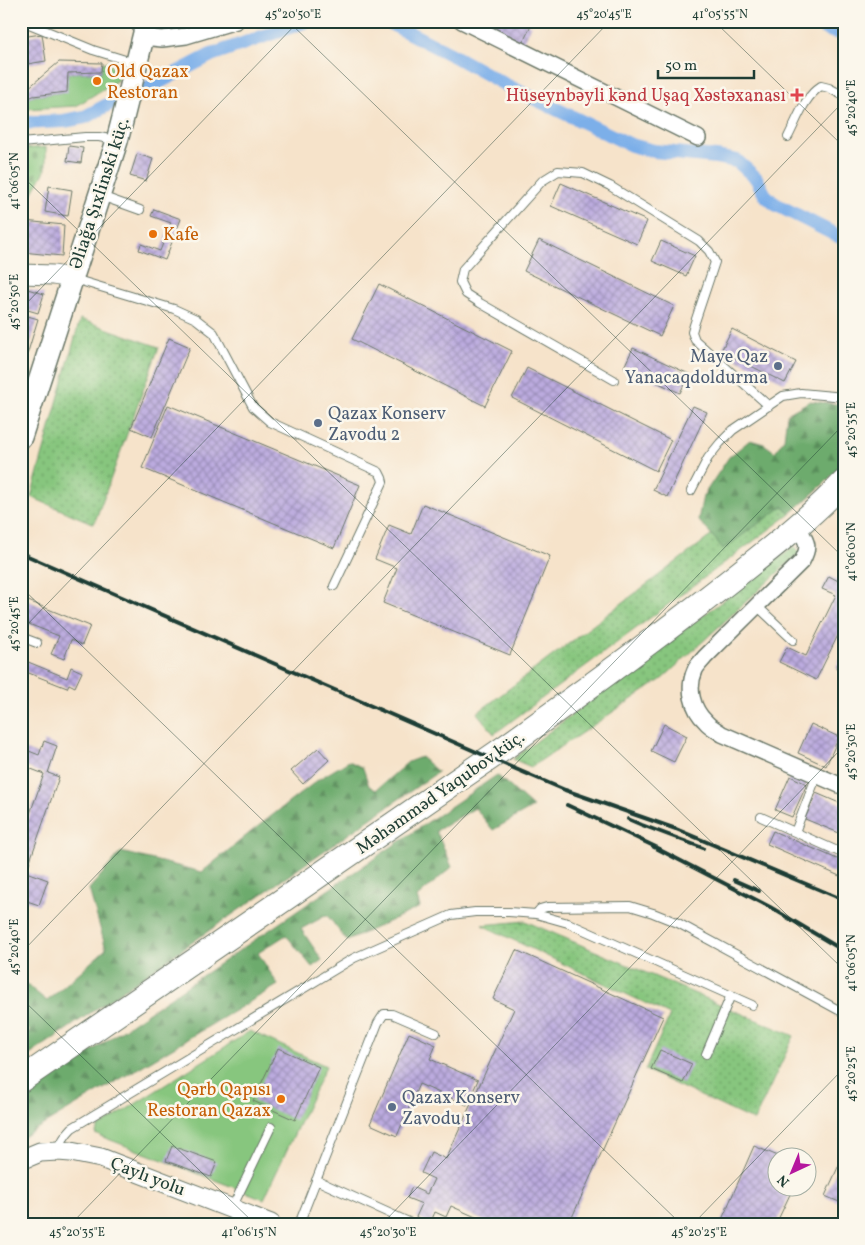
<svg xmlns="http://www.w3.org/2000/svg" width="865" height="1245" viewBox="0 0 865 1245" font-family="Vollkorn,serif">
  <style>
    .grass { fill: url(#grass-dots); stroke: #538259 }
    .forest { fill: url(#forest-firs); stroke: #467450 }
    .cemetery { fill: url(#cemetery-stones); stroke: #538259 }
    .park { fill: #87c67e; stroke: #538259 }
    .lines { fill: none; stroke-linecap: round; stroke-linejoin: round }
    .canal { stroke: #7cafe9; stroke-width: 14 }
    .building { fill: url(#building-cross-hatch) }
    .service-casing { stroke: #6a7768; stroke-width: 10 }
    .minor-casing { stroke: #6a7768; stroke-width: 18 }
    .tertiary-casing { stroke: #6a7768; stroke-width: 21 }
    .secondary-casing { stroke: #6a7768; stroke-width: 24 }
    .primary-casing { stroke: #6a7768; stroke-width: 26 }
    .service { stroke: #fff; stroke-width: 8 }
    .minor { stroke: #fff; stroke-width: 15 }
    .tertiary { stroke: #fff; stroke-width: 19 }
    .secondary { stroke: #fff; stroke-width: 21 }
    .primary { stroke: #fff; stroke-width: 24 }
    .rail { stroke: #1f3d34; stroke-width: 4 }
    .ticks { fill: none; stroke: #1f3d34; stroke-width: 1; stroke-opacity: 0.45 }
    .food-dot { fill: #e8710a; stroke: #fbf7ec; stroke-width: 2 }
    .health-dot { fill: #e0444e; stroke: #fbf7ec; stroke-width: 2 }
    .service-dot { fill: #5c6f8a; stroke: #fbf7ec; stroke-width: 2 }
    .labels { text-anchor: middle; stroke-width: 5; stroke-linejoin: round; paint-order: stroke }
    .food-label { font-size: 18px; fill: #c56008; stroke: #fbf7ec; text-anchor: start }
    .health-label { font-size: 18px; fill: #be3a42; stroke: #fbf7ec; text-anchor: end }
    .street-label { font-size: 18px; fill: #1f3d34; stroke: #fbf7ec }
    .service-label { font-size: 18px; fill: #4e5e75; stroke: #fbf7ec; text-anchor: start }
    .neatline { fill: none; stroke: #1f3d34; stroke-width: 2 }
    .ticks-label { font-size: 12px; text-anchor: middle; fill: #1f3d34 }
  </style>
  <defs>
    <pattern id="grass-dots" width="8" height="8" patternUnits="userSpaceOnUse" patternTransform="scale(1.25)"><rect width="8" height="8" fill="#87c67e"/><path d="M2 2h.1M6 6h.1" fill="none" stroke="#6ea268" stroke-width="1.8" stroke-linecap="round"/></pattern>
    <pattern id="forest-firs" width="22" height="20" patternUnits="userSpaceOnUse" patternTransform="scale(1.25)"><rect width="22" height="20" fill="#6dab6d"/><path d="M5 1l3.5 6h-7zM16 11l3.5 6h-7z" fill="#598c5a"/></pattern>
    <pattern id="cemetery-stones" width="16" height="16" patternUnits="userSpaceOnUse" patternTransform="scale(1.25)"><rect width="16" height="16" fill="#87c67e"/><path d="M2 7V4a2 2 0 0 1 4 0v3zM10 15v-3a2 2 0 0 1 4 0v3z" fill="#6ea268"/></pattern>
    <pattern id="building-cross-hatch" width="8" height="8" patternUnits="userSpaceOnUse" patternTransform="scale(1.25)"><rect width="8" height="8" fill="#bcabdf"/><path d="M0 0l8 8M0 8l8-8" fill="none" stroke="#988cb6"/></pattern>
  </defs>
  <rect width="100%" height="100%" fill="#fbf7ec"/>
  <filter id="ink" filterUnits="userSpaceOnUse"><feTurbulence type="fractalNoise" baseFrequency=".02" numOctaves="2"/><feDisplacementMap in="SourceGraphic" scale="10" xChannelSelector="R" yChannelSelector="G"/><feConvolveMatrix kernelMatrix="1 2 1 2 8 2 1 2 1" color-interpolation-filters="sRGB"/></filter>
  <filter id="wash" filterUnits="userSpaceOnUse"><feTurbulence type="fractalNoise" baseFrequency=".0096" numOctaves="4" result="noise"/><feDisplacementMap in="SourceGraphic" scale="20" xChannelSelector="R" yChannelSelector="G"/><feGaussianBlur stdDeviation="1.12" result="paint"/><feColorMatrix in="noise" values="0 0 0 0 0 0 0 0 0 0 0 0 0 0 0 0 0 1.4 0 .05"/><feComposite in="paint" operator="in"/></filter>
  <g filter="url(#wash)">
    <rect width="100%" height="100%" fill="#f6e3ca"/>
    <path class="grass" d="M80,319L159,347L94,524L31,497Z
      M783,506L790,514L494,734L477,713L712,535L723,549Z
      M794,547L799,553L662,679L531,767L513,759Z
      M525,921L794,1036L754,1121L645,1070L670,1015L482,925Z"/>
    <path class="forest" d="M810,401L844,405V460L828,480L790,514L783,506L723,549L712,535L698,520L703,496L729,457L750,440L764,444L775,452L784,439L787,414Z
      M421,757L438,772L21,1061V1037L30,1031L21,1022V980L47,1001L106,949L89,889L121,852L202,872L252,831L319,779L349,761L363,768L369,786L376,790L408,762Z
      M497,775L533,807L493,830L475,808L436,831L452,867L417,897L420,907L347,941L327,915L301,929L322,960L312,967L286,935L258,953L278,985L21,1138V1099Z"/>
    <path class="cemetery" d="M46,147V169L21,214V149Z"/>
    <path class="park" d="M109,61L118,80L76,106L26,109L23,101L33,96L66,92L68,73L101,72L102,63Z
      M250,1031L326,1066L264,1199L95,1134L99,1127Z"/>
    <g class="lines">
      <path class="canal" d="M386,21L454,56L506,85L631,145L654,151L716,157L737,161L756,178L765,195L775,204L844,239
        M812,21L828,30L844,34
        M144,90L211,55L307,21
        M21,123L64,121L85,117L113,102"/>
    </g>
    <g id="blocks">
      <path class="building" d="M495,21H521L531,26L522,44L492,28Z
        M42,34L46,61L21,65V37Z
        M59,62L102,63L101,72L68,73L67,92L33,96L23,101L21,100V94Z
        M69,146L83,148L81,163L67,161Z
        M137,154L153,159L146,181L130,176Z
        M561,183L647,221L637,244L551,206Z
        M49,186L72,190L68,216L45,212Z
        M154,209L181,219L165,260L139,250L141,244L160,251L171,223L151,216Z
        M24,221L64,225L62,256L22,252Z
        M539,240L674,306L660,336L524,271Z
        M661,241L695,256L686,276L652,261Z
        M379,284L512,351L485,406L352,339Z
        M21,287L44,294L38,313L21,308Z
        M21,314L38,319L27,355L21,353Z
        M732,329L796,362L785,383L721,351Z
        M169,338L190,347L152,437L131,428Z
        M633,348L689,374L680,393L624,367Z
        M527,368L671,440L656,471L512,398Z
        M168,405L360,485L334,548L142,468Z
        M693,406L707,412L667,497L653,490Z
        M423,504L550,556L510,655L383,603L397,568L375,559L389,525L411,534Z
        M829,576L844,584V623L816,680L779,662L787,647L806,656L836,595L822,589Z
        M21,598L90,626L82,645L71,640L64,659L51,654L59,636L21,621Z
        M844,652V671L836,668Z
        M21,659L67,678L71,667L82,672L75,687L69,684L67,688L21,670Z
        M664,724L687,736L674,762L651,751Z
        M811,724L839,737L826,766L798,753Z
        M44,741L57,746L48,773L59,777L26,872L48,880L39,905L21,899V839L44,774L21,765V756L24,749L39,755Z
        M318,748L329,760L303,784L291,771Z
        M790,776L807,784L792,817L775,810Z
        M816,793L844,805V835L805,819Z
        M773,831L844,862V878L767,844Z
        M516,950L663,1017L569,1224H491L451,1206L446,1217L435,1212L430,1224L416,1217L422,1204L407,1198L412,1187L427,1194L434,1179L421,1173L431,1152L446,1159L514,1009L493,999Z
        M409,1033L436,1045L430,1059L478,1080L467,1105L419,1084L397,1136L370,1124Z
        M278,1048L319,1067L295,1120L253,1101Z
        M660,1050L692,1064L683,1083L651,1069Z
        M172,1146L217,1162L211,1177L166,1161Z
        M754,1146L778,1156V1188H793L776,1224H720Z
        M844,1154V1204L825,1196Z"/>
    </g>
  </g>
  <g filter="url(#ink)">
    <use href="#blocks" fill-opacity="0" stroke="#6a7768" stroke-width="1"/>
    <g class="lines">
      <g class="service-casing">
        <path id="service" d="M22,21L93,50L135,63
          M788,137C797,120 804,97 821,86L829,88L844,96
          M21,143L85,137H99L115,140
          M101,196L140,210
          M74,279L174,309L196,319L214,333L253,407L270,422L379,472L382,478L383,482L334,586
          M614,380L480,303L466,294L460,282L463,269L542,181L558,171L583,173L610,186L699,241L709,251L715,262L694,325L692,332L695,340L769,406
          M691,491L708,458L720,443L733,430L783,396L801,393L844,397
          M756,605L793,640
          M21,637L37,643
          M761,817L844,854
          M795,832L817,775
          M536,914L540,909L547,907L630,906L653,913L678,923L844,1013
          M706,1054L731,995
          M58,1151C61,1141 65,1135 72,1128L354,958L451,915L475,912H509L536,914L568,923L752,1005
          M316,1180L413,1224
          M232,1208L271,1127
          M299,1224L378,1023L384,1014H392L436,1033"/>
      </g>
      <g class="minor-casing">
        <path id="minor" d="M462,21L698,138
          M143,37L162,39L186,36L236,21
          M798,527C806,541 811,545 802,561L705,657C702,661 697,665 695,670C687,688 692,709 706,722C710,727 717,730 722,734L844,787"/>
      </g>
      <g class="tertiary-casing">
        <path id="tertiary" d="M21,274L53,275L72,278
          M21,1160L40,1152L58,1151L71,1152L101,1158L271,1224"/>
      </g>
      <g class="secondary-casing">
        <path id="secondary" d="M21,437L117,141L124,114L147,21"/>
      </g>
      <g class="primary-casing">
        <path id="primary" d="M21,1080L497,753C573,699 649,644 723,586C765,553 807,521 844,482"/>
      </g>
      <use href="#service" class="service"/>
      <use href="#minor" class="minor"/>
      <use href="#tertiary" class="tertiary"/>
      <use href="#secondary" class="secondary"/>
      <use href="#primary" class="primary"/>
      <path class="rail" d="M21,553L511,767L565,790L676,829L844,900
        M567,805L660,849
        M628,819L642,825L703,848
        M654,847L770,907L844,951
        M734,880L759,891"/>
    </g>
  </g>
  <path class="ticks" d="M288,21L844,558M714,21L844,147M21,175L844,970M21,309L299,21M21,587L681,1224M21,631L610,21M21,953L844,101M21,998L255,1224M71,1224L844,424M382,1224L844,746M693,1224L844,1068"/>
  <g class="food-dot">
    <circle cx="97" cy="81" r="5"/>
    <circle cx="153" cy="234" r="5"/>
    <circle cx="281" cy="1099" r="5"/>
  </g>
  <path class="health-dot" d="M794.5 87.5h5v5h5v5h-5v5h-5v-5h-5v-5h5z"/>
  <g class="service-dot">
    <circle cx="778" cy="366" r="5"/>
    <circle cx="318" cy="423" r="5"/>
    <circle cx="392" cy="1107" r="5"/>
  </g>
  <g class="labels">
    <g class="food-label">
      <text x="107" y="77">Old Qazax<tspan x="107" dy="21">Restoran</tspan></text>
      <text x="163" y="240">Kafe</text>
      <text x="271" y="1095" text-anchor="end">Qərb Qapısı<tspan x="271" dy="21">Restoran Qazax</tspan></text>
    </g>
    <g class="health-label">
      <text x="786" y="101">Hüseynbəyli kənd Uşaq Xəstəxanası</text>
    </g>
    <g class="street-label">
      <text transform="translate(99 193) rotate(-72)" y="6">Əliağa Şıxlinski küç.</text>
      <text transform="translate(440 792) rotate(-35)" y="6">Məhəmməd Yaqubov küç.</text>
      <text transform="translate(148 1176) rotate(21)" y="6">Çaylı yolu</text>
    </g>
    <g class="service-label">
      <text x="768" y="362" text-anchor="end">Maye Qaz<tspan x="768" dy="21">Yanacaqdoldurma</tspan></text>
      <text x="328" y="419">Qazax Konserv<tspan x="328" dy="21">Zavodu 2</tspan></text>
      <text x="402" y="1103">Qazax Konserv<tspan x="402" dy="21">Zavodu 1</tspan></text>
    </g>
  </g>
  <rect width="865" height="1245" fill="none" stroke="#fbf7ec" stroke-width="55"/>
  <g transform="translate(792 1172) rotate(224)"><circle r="24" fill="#fbf7ec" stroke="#a3ada2"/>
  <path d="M0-4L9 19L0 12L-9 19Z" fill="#b5179e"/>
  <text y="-8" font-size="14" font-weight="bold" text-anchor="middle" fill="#1f3d34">N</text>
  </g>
  <path d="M658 70v8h96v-8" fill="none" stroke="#1f3d34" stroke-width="2.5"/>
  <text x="665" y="70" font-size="15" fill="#1f3d34" stroke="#fbf7ec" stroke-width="4" paint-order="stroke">50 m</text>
  <rect x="28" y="28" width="810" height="1190" class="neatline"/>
  <g class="ticks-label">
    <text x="293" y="18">45°20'50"E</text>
    <text x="604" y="18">45°20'45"E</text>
    <text x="720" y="18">41°05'55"N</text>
    <text transform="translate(851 108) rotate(-90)" y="4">45°20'40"E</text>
    <text transform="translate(14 181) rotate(-90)" y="4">41°06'05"N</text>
    <text transform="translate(14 302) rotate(-90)" y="4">45°20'50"E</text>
    <text transform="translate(851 430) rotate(-90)" y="4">45°20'35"E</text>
    <text transform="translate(851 552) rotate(-90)" y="4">41°06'00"N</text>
    <text transform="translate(14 624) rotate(-90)" y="4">45°20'45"E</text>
    <text transform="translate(851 752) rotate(-90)" y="4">45°20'30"E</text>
    <text transform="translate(14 947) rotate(-90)" y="4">45°20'40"E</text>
    <text transform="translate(851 963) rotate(-90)" y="4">41°06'05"N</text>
    <text transform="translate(851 1074) rotate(-90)" y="4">45°20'25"E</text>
    <text x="77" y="1236">45°20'35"E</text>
    <text x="249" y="1236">41°06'15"N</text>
    <text x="388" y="1236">45°20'30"E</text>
    <text x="699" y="1236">45°20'25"E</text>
  </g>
</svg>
